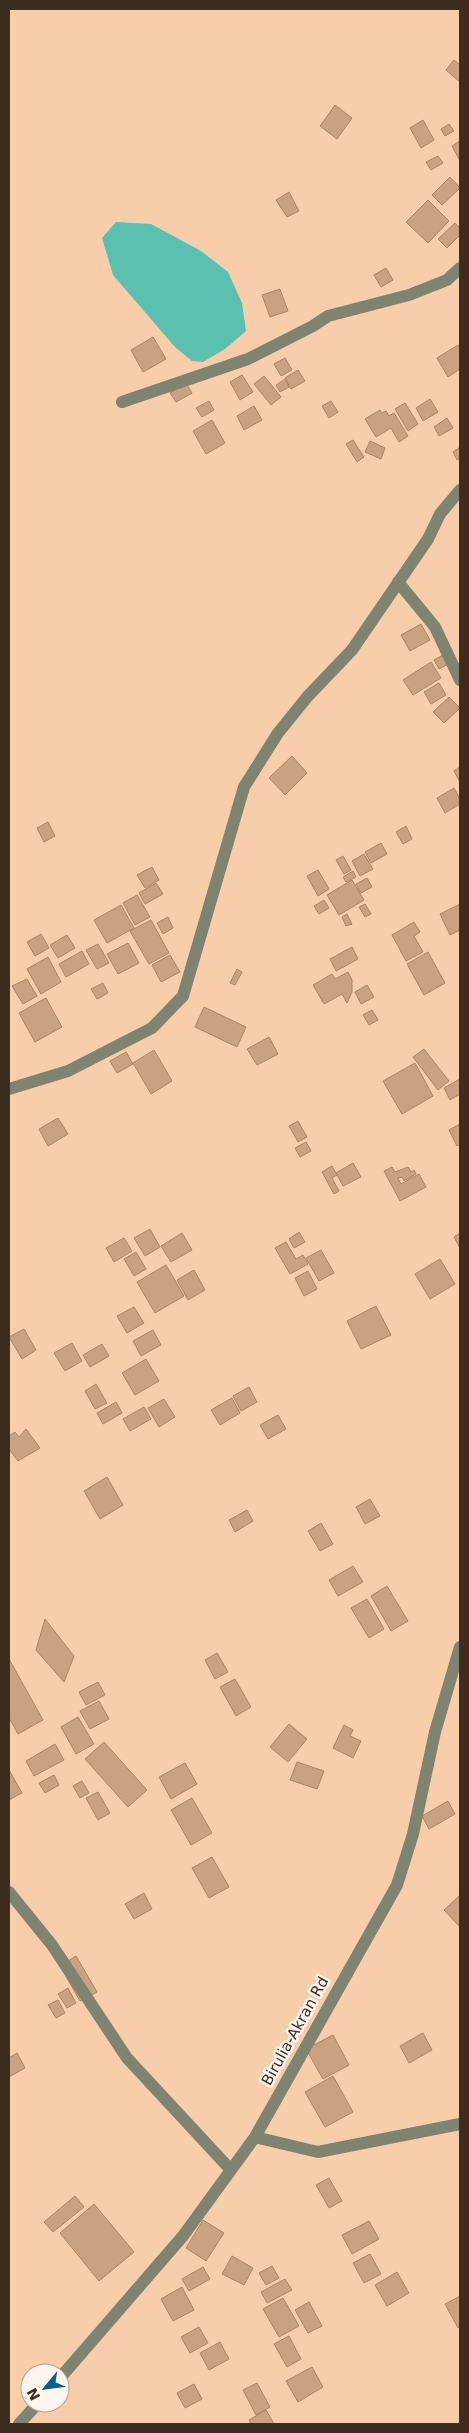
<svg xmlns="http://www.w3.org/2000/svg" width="469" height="2433" viewBox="0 0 469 2433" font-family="'DejaVu Sans',sans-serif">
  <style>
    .water { fill: #5ac1b1 }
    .building { fill: #caa280; stroke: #ab8463 }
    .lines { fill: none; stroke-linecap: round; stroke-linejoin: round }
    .minor { stroke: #7e8470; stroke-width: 12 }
    .labels { text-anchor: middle; stroke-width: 5; stroke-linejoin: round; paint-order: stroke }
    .street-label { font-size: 15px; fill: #3d2d1f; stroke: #fef5ee }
  </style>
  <rect width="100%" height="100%" fill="#f7cdaa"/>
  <path class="water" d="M116,222L151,224L201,251L228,272L242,303L246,331L225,349L203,362L192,361L175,347L113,275L102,238Z"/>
  <path class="building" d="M454,60L460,65V82L446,70Z
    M335,105L352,118L337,139L320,126Z
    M423,120L434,140L421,148L410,128Z
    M449,124L454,131L445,136L441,129Z
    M460,141V161L452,146Z
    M438,156L443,163L431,170L426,162Z
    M450,177L460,188L442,205L432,195Z
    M289,192L299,211L287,217L276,200Z
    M428,200L449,221L428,243L406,222Z
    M455,223L460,228V235L447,248L438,239Z
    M386,268L393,280L381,287L374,275Z
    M280,289L288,311L270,317L262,295Z
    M153,337L166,359L143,372L131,350Z
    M458,345L460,349V369L448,377L437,358Z
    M285,358L292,370L281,376L274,364Z
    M298,370L305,381L291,389L285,378Z
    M242,375L253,392L240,400L230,382Z
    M264,376L281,397L271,405L254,384Z
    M285,379L289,387L280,392L276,385Z
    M186,383L192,393L176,402L170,393Z
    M430,399L438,412L423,421L416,408Z
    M209,401L214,410L202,417L196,408Z
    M331,401L338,412L329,418L322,406Z
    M405,403L418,424L408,431L395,409Z
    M254,406L262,420L244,430L237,416Z
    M380,410L382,413L386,411L389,416L394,413L408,436L399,442L391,428L376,437L365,419Z
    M447,418L453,428L439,436L434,427Z
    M212,420L225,443L206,454L193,431Z
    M353,440L364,457L357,462L346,444Z
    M370,441L385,448L381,459L365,452Z
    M460,447V458L457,460L453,452Z
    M421,624L430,640L410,651L401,635Z
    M443,655L448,664L439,669L434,660Z
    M431,662L441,678L413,695L403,680Z
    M439,683L446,695L431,704L424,692Z
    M449,697L460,708L444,723L433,712Z
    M292,756L307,773L285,795L269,778Z
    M460,767V782L454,771Z
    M454,788L460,799V804L445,813L437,798Z
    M48,822L55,836L44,842L37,828Z
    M406,826L412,839L403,844L396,832Z
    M381,843L387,854L371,863L365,852Z
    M364,854L373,869L360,876L352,861Z
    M343,856L351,870L344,874L336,860Z
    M152,867L159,880L145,888L137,875Z
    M318,870L329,889L318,896L307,876Z
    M353,871L356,877L346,882L343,877Z
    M367,878L372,887L361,893L356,884Z
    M352,880L364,900L339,915L327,895Z
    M156,883L163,894L145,904L139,893Z
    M137,895L150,917L135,925L123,903Z
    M324,900L329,908L319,914L314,906Z
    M365,904L371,914L365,917L359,907Z
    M460,904V930L450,935L440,914Z
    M121,905L134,928L107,943L94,920Z
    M347,914L352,924L346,926L342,917Z
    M168,917L173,928L163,934L157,923Z
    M151,920L169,953L149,964L130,931Z
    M414,922L420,932L414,936L423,952L406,961L392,935Z
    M41,934L49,948L35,956L27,942Z
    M67,935L75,948L58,958L50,945Z
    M128,943L139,963L118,974L107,954Z
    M98,944L109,963L97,969L86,950Z
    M352,947L358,959L336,971L330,959Z
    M82,951L89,964L66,977L59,964Z
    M428,952L445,983L424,995L407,964Z
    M170,955L180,972L161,982L152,965Z
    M48,957L61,982L41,994L27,969Z
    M237,969L242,972L235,985L230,983Z
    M348,972L352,980V992L347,1003L342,994L324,1004L313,985L332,974L335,979Z
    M27,979L37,996L23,1004L12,986Z
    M103,983L108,993L97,999L91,989Z
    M367,985L374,997L361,1004L355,992Z
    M46,998L62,1027L35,1042L19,1013Z
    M204,1007L246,1027L237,1047L195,1027Z
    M372,1010L378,1020L369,1025L363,1015Z
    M269,1037L278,1054L257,1065L247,1049Z
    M424,1049L449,1081L438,1090L413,1057Z
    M154,1050L172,1081L151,1094L133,1063Z
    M126,1052L133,1064L117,1073L110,1061Z
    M415,1063L433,1096L402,1114L383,1081Z
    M460,1079V1094L450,1100L444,1088Z
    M58,1118L68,1134L48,1146L39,1129Z
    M298,1121L307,1137L298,1142L289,1126Z
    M460,1124V1144L457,1146L449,1130Z
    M306,1142L311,1151L300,1157L295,1148Z
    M353,1163L361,1177L343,1186L336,1173Z
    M332,1166L337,1175L332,1178L339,1191L334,1194L322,1172Z
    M392,1167L395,1172L408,1167L411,1172L414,1170L416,1174L404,1181L402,1177L398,1178L401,1184L419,1174L426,1187L400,1201L384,1171Z
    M150,1229L160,1247L145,1256L134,1238Z
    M299,1232L305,1242L294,1248L289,1239Z
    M182,1233L192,1250L171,1262L161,1246Z
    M460,1233V1248L454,1237Z
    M124,1238L132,1251L114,1262L106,1248Z
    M286,1242L296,1259L303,1255L308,1264L290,1274L275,1248Z
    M321,1250L334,1273L319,1281L306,1258Z
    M136,1252L146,1269L134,1276L124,1259Z
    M440,1259L455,1284L430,1299L415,1274Z
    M166,1265L184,1296L155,1313L137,1282Z
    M194,1270L205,1290L188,1300L177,1280Z
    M308,1271L317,1289L304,1296L295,1278Z
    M376,1306L391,1335L361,1349L347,1321Z
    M134,1307L144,1323L127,1333L117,1316Z
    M24,1329L36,1350L22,1359L9,1337Z
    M153,1330L161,1345L141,1356L133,1341Z
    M72,1343L82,1361L65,1371L54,1353Z
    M102,1344L109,1356L90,1367L83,1355Z
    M146,1359L159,1381L135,1395L122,1373Z
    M96,1384L107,1403L95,1409L85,1391Z
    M249,1387L257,1402L241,1411L233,1396Z
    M232,1398L240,1413L220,1425L211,1410Z
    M164,1399L175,1417L159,1427L148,1408Z
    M116,1402L122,1413L103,1424L97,1413Z
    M144,1407L151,1419L130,1431L123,1419Z
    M278,1415L286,1429L268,1439L260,1425Z
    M26,1429L40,1448L18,1461L9,1449V1436L15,1432L19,1437Z
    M107,1477L123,1505L100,1519L84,1491Z
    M370,1499L380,1516L365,1524L356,1507Z
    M247,1510L253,1521L235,1532L229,1520Z
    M321,1523L333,1544L320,1551L308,1531Z
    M353,1566L363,1582L338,1596L329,1580Z
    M387,1586L408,1621L391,1631L371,1596Z
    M367,1599L384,1629L369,1638L351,1608Z
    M45,1619L74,1656L64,1682L36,1650Z
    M217,1653L228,1672L215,1679L205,1660Z
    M9,1659L43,1720L18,1734L9,1718Z
    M235,1679L251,1707L236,1716L220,1687Z
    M98,1682L105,1695L86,1705L79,1692Z
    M99,1701L109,1719L90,1729L80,1711Z
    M78,1717L94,1744L76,1754L61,1727Z
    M289,1724L307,1739L288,1762L270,1747Z
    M344,1725L353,1730L350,1736L361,1741L353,1758L333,1748Z
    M104,1742L147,1790L128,1807L85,1759Z
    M55,1744L64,1760L34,1776L26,1761Z
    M297,1762L324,1771L317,1789L290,1780Z
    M185,1763L197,1784L171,1799L159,1777Z
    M9,1770L22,1793L9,1800Z
    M54,1775L59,1785L45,1793L39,1783Z
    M82,1781L89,1793L80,1798L73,1786Z
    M98,1792L110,1813L98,1820L86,1798Z
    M192,1798L212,1833L191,1845L171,1810Z
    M448,1801L455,1814L429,1829L422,1816Z
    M212,1857L229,1887L209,1898L192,1868Z
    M144,1893L152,1909L134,1919L125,1904Z
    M460,1895V1927L444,1910Z
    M76,1956L97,1992L80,2001L60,1966Z
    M68,1988L76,2003L67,2008L58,1994Z
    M58,2000L65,2013L56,2018L48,2005Z
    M423,2033L432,2050L409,2063L400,2046Z
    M333,2035L349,2065L323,2079L306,2049Z
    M17,2053L25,2068L9,2077V2058Z
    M333,2076L353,2112L325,2127L305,2092Z
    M329,2178L342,2201L329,2208L316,2185Z
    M75,2196L84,2207L53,2232L44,2222Z
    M94,2204L134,2252L99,2281L60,2233Z
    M203,2220L224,2233L206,2261L186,2248Z
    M369,2221L379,2239L352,2254L342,2235Z
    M370,2254L381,2274L364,2283L353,2263Z
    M232,2256L253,2268L244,2285L222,2274Z
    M272,2266L279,2278L266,2285L259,2273Z
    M203,2267L210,2279L189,2291L182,2279Z
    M397,2272L409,2293L387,2306L375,2285Z
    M285,2279L292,2290L267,2303L261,2292Z
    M182,2287L194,2310L173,2321L161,2299Z
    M460,2296V2326L458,2328L445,2304Z
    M283,2298L299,2326L279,2337L263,2309Z
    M309,2302L322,2326L308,2333L295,2310Z
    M199,2327L208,2343L190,2353L181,2337Z
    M289,2336L301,2359L287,2367L274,2344Z
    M220,2342L229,2359L209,2370L200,2353Z
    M312,2367L323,2387L298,2402L286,2381Z
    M257,2383L270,2407L256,2415L243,2390Z
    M194,2384L202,2399L185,2408L177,2393Z
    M266,2410L274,2424H251L249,2420Z"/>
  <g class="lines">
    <path class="minor" d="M122,402L248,359L313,326L328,316L409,295L447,280L460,268
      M398,582L435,627L460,680
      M9,1089L68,1071L152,1028L183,996L244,787L278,733L308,696L352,650L428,539L440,514L460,490
      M9,1892L52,1945L127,2058L230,2169
      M255,2137L318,2152L460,2124
      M60,2378L183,2236L255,2137L397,1885L413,1834L435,1732L460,1647
      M19,2424L38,2403"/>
  </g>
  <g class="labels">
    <g class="street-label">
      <text transform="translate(295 2031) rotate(-61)" y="5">Birulia-Akran Rd</text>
    </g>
  </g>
  <rect width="469" height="2433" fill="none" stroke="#3d2d1f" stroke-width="20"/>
  <g transform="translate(45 2388) rotate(241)"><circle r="24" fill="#fef5ee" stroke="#b1a59b"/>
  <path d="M0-4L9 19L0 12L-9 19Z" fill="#045e8f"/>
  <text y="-8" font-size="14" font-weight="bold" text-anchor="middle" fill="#3d2d1f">N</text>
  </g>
</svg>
